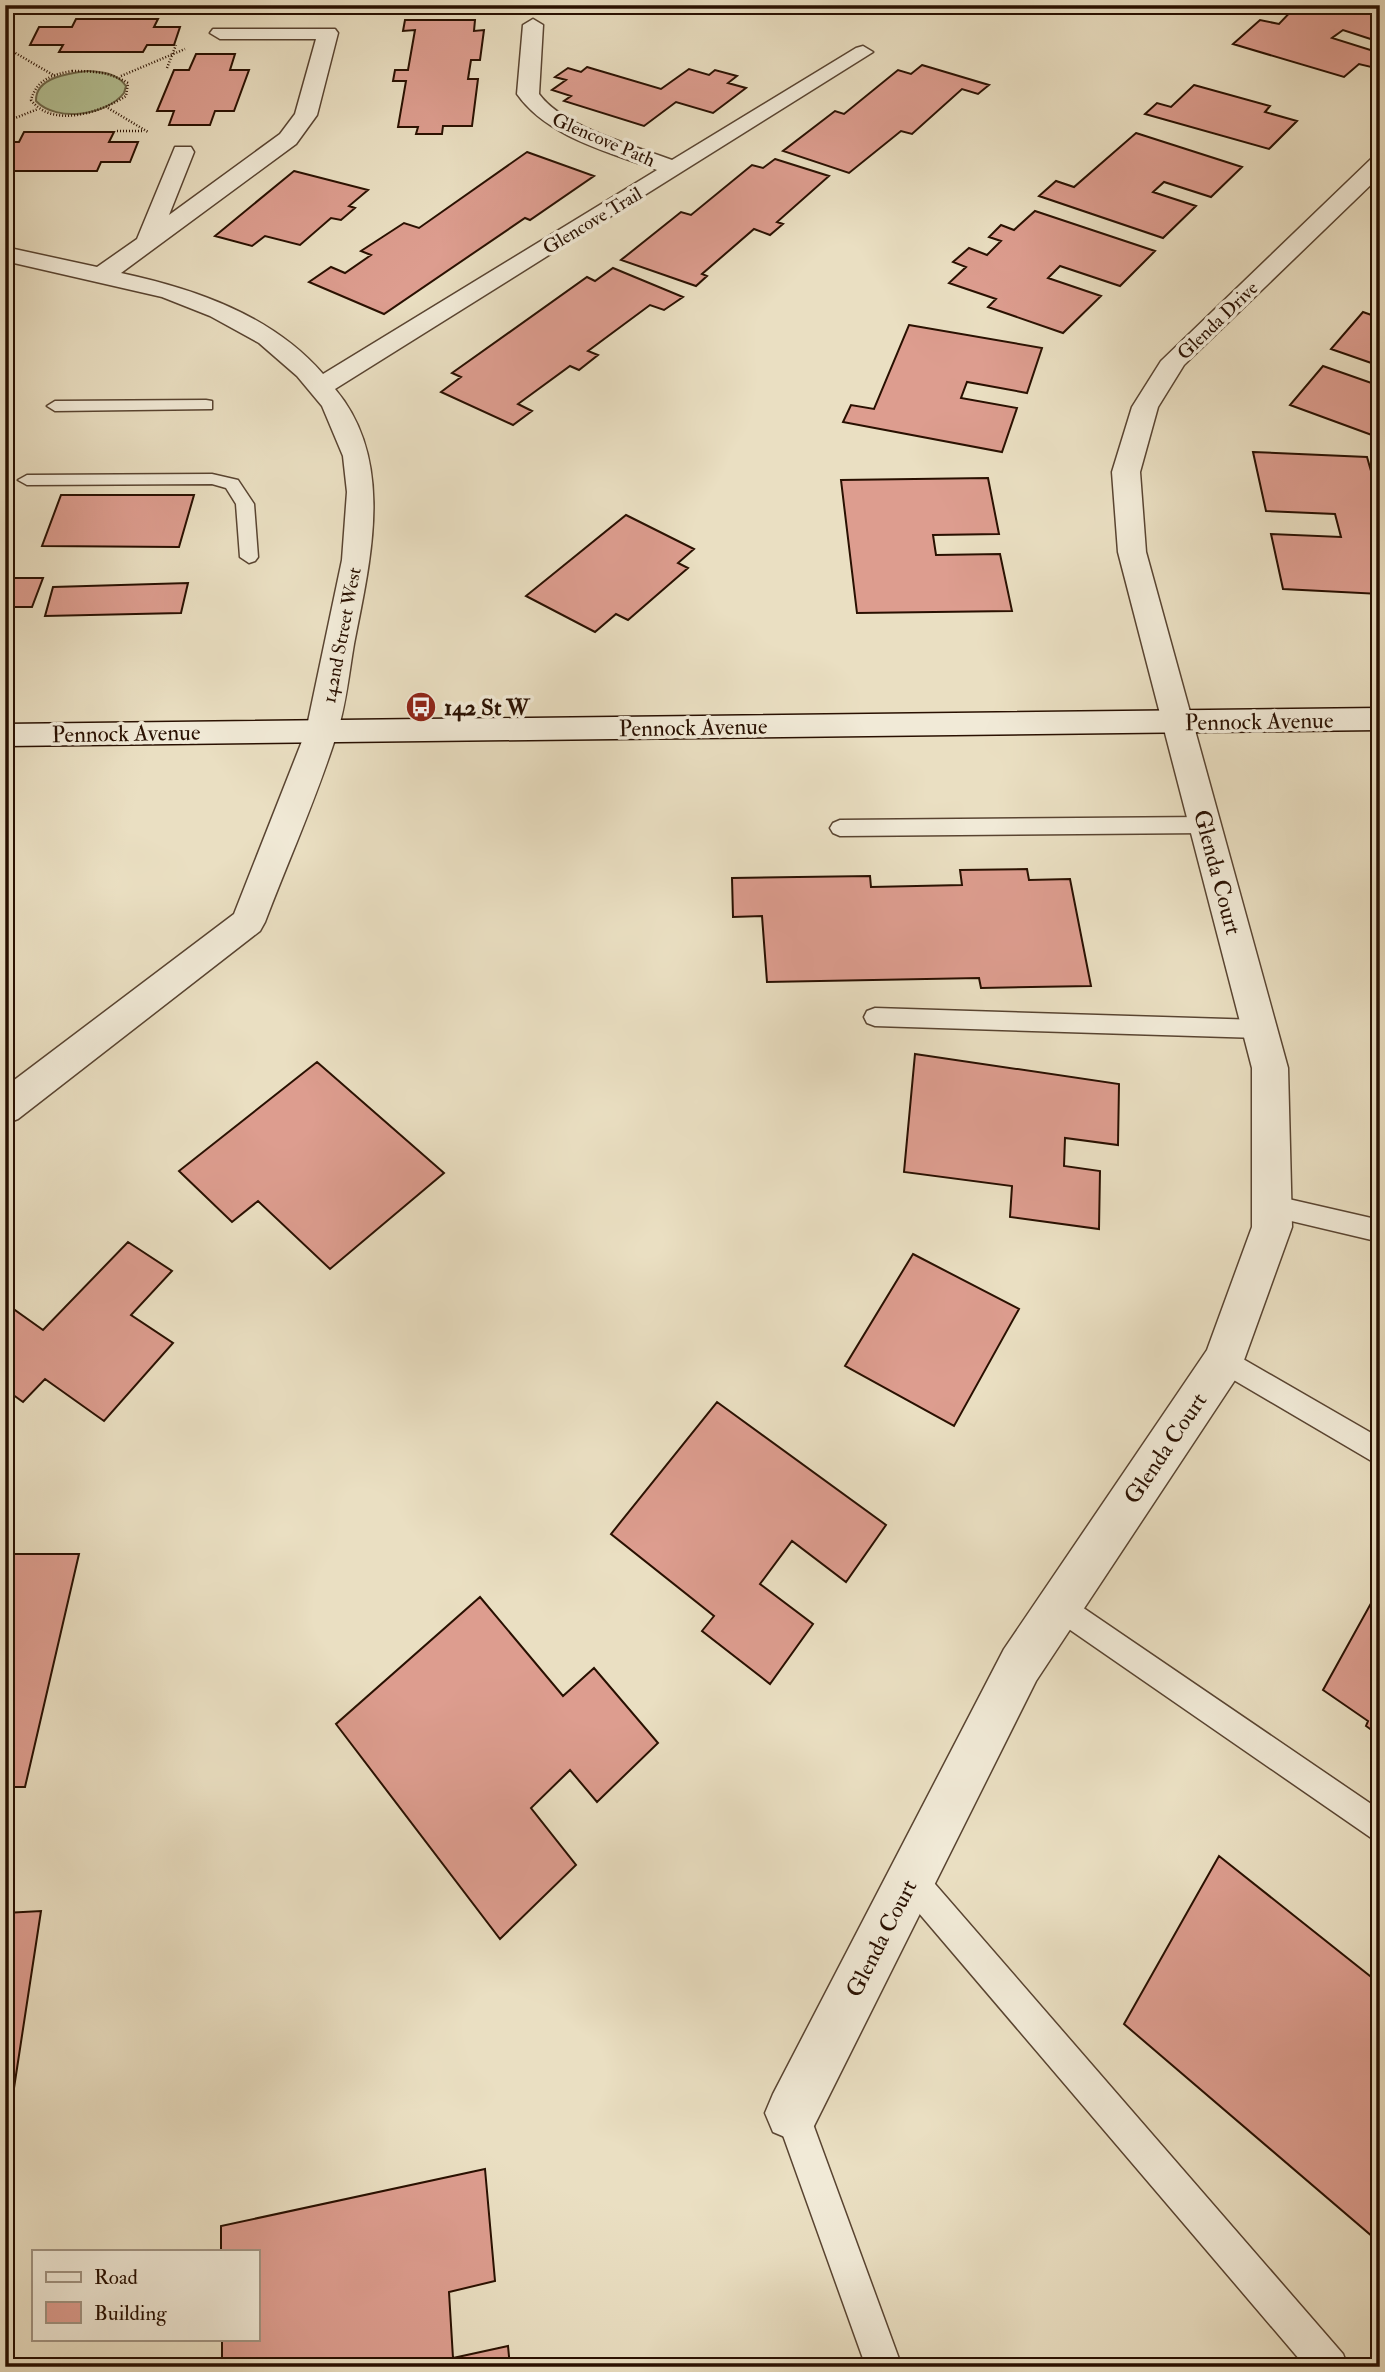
<svg xmlns="http://www.w3.org/2000/svg" width="1385" height="2372" viewBox="0 0 1385 2372" font-family="'IM FELL Double Pica',serif">
  <style>
    .green { fill: #b5c295; stroke: #6f694b; stroke-width: 2 }
    .building { fill: #dd9d8f; stroke: #291001; stroke-width: 2 }
    .lines { fill: none; stroke-linecap: round; stroke-linejoin: round }
    .lane-casing { stroke: #594431; stroke-width: 3 }
    .street-casing { stroke: #594431; stroke-width: 3 }
    .secondary-casing { stroke: #291001; stroke-width: 3 }
    .path { stroke: #291001; stroke-width: 2.5; stroke-dasharray: 1 2; stroke-linecap: butt }
    .lane { fill: #f1ead7; fill-rule: evenodd }
    .street { fill: #f1ead7; fill-rule: evenodd }
    .secondary { fill: #f1ead7; fill-rule: evenodd }
    .labels { text-anchor: middle; stroke-width: 7; stroke-linejoin: round; paint-order: stroke }
    .far-street-label { font-size: 19px; fill: #291001; stroke: #f1ead7 }
    .poi-label { font-size: 23px; font-weight: bold; fill: #291001; stroke: #f1ead7; text-anchor: start }
    .street-label { font-size: 23px; fill: #291001; stroke: #f1ead7 }
  </style>
  <rect width="100%" height="100%" fill="#eadfc2"/>
  <filter id="stains"><feTurbulence type="fractalNoise" baseFrequency=".00286" numOctaves="4"/><feColorMatrix values="0 0 0 0 .2 0 0 0 0 .09 0 0 0 0 .02 0 0 0 .5 -.17"/></filter>
  <radialGradient id="worn" r=".72"><stop offset=".6" stop-color="#630" stop-opacity="0"/><stop offset="1" stop-color="#630" stop-opacity=".3"/></radialGradient>
  <path class="green" d="M88,71C102,72 117,73 126,86L124,93C107,115 57,123 36,101C35,77 70,73 88,71Z"/>
  <path class="building" d="M1297,5H1353L1380,12V42L1343,30L1332,38L1380,53V56L1371,67L1359,64L1344,77L1233,44L1260,20L1279,24Z
    M76,19H158L154,27H180L174,45H147L143,52H59L63,45H30L39,27H72Z
    M405,20H475L474,31L484,30L480,60H471L468,79H478L472,126H443L442,134H416L418,127H398L406,81H393L395,70H408L415,30L403,31Z
    M196,54H235L230,70H249L234,111H215L210,125H169L174,111H157L174,70H189Z
    M922,65L989,85L978,94L962,89L912,134L901,131L849,173L783,151L835,111L844,114L898,70L911,74Z
    M587,67L661,89L689,69L709,75L715,70L737,76L728,83L746,88L713,113L676,102L644,126L564,101L571,96L552,90L566,80L555,77L568,68L581,72Z
    M1194,85L1270,106L1265,112L1297,121L1269,149L1145,114L1157,103L1171,107Z
    M24,132H114L109,142H138L130,162H101L97,171H5L9,163H5V142H19Z
    M1136,133L1242,167L1211,197L1164,182L1153,192L1196,206L1163,238L1039,196L1056,181L1074,187Z
    M527,152L594,176L530,220L525,218L384,314L309,282L331,267L345,273L371,255L361,251L404,223L419,228Z
    M775,159L829,176L777,222L783,224L770,235L754,229L702,274L707,276L696,286L621,260L681,212L691,215L752,165L763,168Z
    M294,171L368,190L349,206L355,208L341,220L331,218L300,245L265,236L252,246L215,236Z
    M1035,211L1155,251L1120,286L1060,266L1048,278L1101,296L1063,333L988,307L996,299L949,283L966,267L953,262L969,248L987,255L1001,241L989,237L1001,225L1014,230Z
    M613,268L683,297L664,310L650,305L588,351L598,355L579,370L570,366L518,404L532,411L513,425L441,392L461,377L452,373L587,277L595,281Z
    M1363,312L1380,318V366L1331,349Z
    M909,325L1042,348L1027,393L967,382L961,398L1017,408L1002,452L843,422L851,405L874,409Z
    M1323,366L1380,386V438L1290,405Z
    M1253,452L1367,457L1371,471H1380V594L1283,589L1271,534L1341,537L1335,514L1266,511Z
    M988,478L999,534L933,535L936,555L1000,554L1012,611L857,613L841,480Z
    M61,495H194L179,547L42,546Z
    M626,515L694,549L678,563L688,568L628,620L616,614L595,632L526,596Z
    M5,578H43L32,607H5Z
    M188,583L181,613L45,616L53,587Z
    M1027,869L1029,880L1070,879L1091,986L981,988L979,978L767,982L762,916L733,917L732,878L870,876L871,887L962,885L960,870Z
    M915,1054L1119,1084L1118,1145L1065,1138L1064,1166L1100,1171L1099,1229L1010,1217L1012,1186L904,1172Z
    M317,1062L444,1173L330,1269L258,1201L232,1222L179,1171Z
    M128,1242L172,1271L131,1315L173,1343L104,1421L45,1379L23,1402L5,1389V1303L43,1330Z
    M913,1254L1019,1309L954,1426L845,1366Z
    M717,1402L886,1525L846,1582L792,1541L760,1584L813,1624L770,1684L702,1631L714,1616L611,1534Z
    M5,1554H79L25,1787H5Z
    M1380,1587V1736L1366,1726L1368,1721L1323,1690Z
    M480,1597L563,1696L594,1668L658,1743L597,1802L570,1770L531,1808L576,1865L500,1939L336,1724Z
    M1219,1856L1380,1984V2243L1124,2024Z
    M41,1911L5,2147V1913Z
    M485,2169L495,2281L449,2292L453,2358L508,2346L510,2367H222V2339H257V2251H221V2226Z"/>
  <g class="lines">
    <g class="lane-casing">
      <path id="lane" d="M206,400L212,401V409L55,411L47,406L55,401Z
        M212,474L238,480L254,504L258,557L255,561L249,563L240,557L236,504L226,488L212,484L27,485L18,480L27,475Z
        M1206,817L1213,820L1216,825L1213,830L1206,833L840,836L833,833L830,828L833,823L840,820Z
        M875,1008L1259,1020L1267,1022L1270,1029L1267,1036L1259,1038L875,1026L867,1023L864,1017L867,1011Z
        M1271,1195L1380,1220V1242L1262,1214L1259,1206L1262,1198Z
        M1224,1348L1380,1438V1466L1215,1369L1211,1360L1215,1351Z
        M1060,1592L1380,1810V1844L1050,1616L1046,1606L1050,1596Z
        M911,1864L922,1869L1343,2354L1348,2367H1306L900,1891L895,1880L900,1869Z
        M792,2096L804,2101L809,2113L902,2367H866L775,2113L780,2101Z"/>
    </g>
    <g class="street-casing">
      <path id="street" d="M533,19L543,25L539,94C564,128 633,145 672,160L856,48L863,46L873,52L335,389C396,461 370,561 354,644C349,673 346,705 337,733C317,797 289,859 265,922L260,931L18,1119L5,1124V1087L234,914L306,731L342,560L347,492L343,456L322,406L297,376L259,343L210,316L162,297L5,261V247L97,267L137,239L175,147H191L194,152L169,215L280,134L295,114L316,39H220L210,33L213,29H335L338,33L317,115L296,144L121,273C195,289 272,315 323,374L657,170C609,152 547,137 517,94L523,25Z
        M1380,156V176L1184,365L1158,407L1140,472L1146,552L1288,1068L1292,1227L1239,1374L1036,1681L811,2132L792,2140L773,2132L765,2113L773,2094L1004,1649L1207,1350L1252,1227V1068L1118,552L1112,472L1132,407L1161,361L1372,158Z"/>
    </g>
    <g class="secondary-casing">
      <path id="secondary" d="M1380,708V730L5,746V724Z"/>
    </g>
    <path class="path" d="M5,47L55,76
      M167,68L176,45
      M72,71C92,71 110,72 128,83L126,96C101,112 53,129 31,100C37,79 52,75 72,71Z
      M121,76L185,49
      M108,108L148,132
      M5,122L38,109
      M117,131H144
      M5,137H16"/>
    <use href="#lane" class="lane"/>
    <use href="#street" class="street"/>
    <use href="#secondary" class="secondary"/>
  </g>
  <defs>
    <g id="bus-disc" transform="scale(1.575)"><circle r="9.5" fill="#8f2418" stroke="#f1ead7"/><path d="M-5-6H5V4H4V6H2V4H-2V6H-4V4H-5ZM-3.5-4V0h7V-4ZM-3.5 1.2v1.5H-2V1.2ZM2 1.2v1.5H3.5V1.2Z" fill="#fff"/></g>
  </defs>
  <g fill-rule="evenodd">
    <use href="#bus-disc" x="421" y="707"/>
  </g>
  <g class="labels">
    <g class="far-street-label">
      <text transform="translate(604 139) rotate(23)" y="7">Glencove Path</text>
      <text transform="translate(592 220) rotate(-31)" y="7">Glencove Trail</text>
      <text transform="translate(1217 320) rotate(-44)" y="7">Glenda Drive</text>
      <text transform="translate(341 635) rotate(-79)" y="7">142nd Street West</text>
    </g>
    <g class="poi-label">
      <text x="444" y="715">142 St W</text>
    </g>
    <g class="street-label">
      <text transform="translate(1259 721) rotate(-1)" y="8">Pennock Avenue</text>
      <text transform="translate(693 727) rotate(-1)" y="8">Pennock Avenue</text>
      <text transform="translate(126 733) rotate(-1)" y="8">Pennock Avenue</text>
      <text transform="translate(1218 872) rotate(75)" y="8">Glenda Court</text>
      <text transform="translate(1165 1448) rotate(-56)" y="8">Glenda Court</text>
      <text transform="translate(881 1938) rotate(-63)" y="8">Glenda Court</text>
    </g>
  </g>
  <rect width="1385" height="2372" fill="none" stroke="#eadfc2" stroke-width="28"/>
  <rect x="7" y="7" width="1371" height="2358" fill="none" stroke="#291001" stroke-width="3.5"/>
  <rect x="14" y="14" width="1357" height="2344" fill="none" stroke="#291001" stroke-width="2"/>
  <rect x="32" y="2250" width="228" height="91" fill="#f1ead7" stroke="#a19381" stroke-width="2"/>
  <rect x="46" y="2272" width="35" height="10" fill="#f1ead7" stroke="#a19381" stroke-width="2"/>
  <text x="94" y="2284" font-size="21" fill="#291001">Road</text>
  <rect x="46" y="2302" width="35" height="21" fill="#dd9d8f" stroke="#a19381" stroke-width="2"/>
  <text x="94" y="2320" font-size="21" fill="#291001">Building</text>
  <rect width="100%" height="100%" filter="url(#stains)"/>
  <rect width="100%" height="100%" fill="url(#worn)"/>
</svg>
